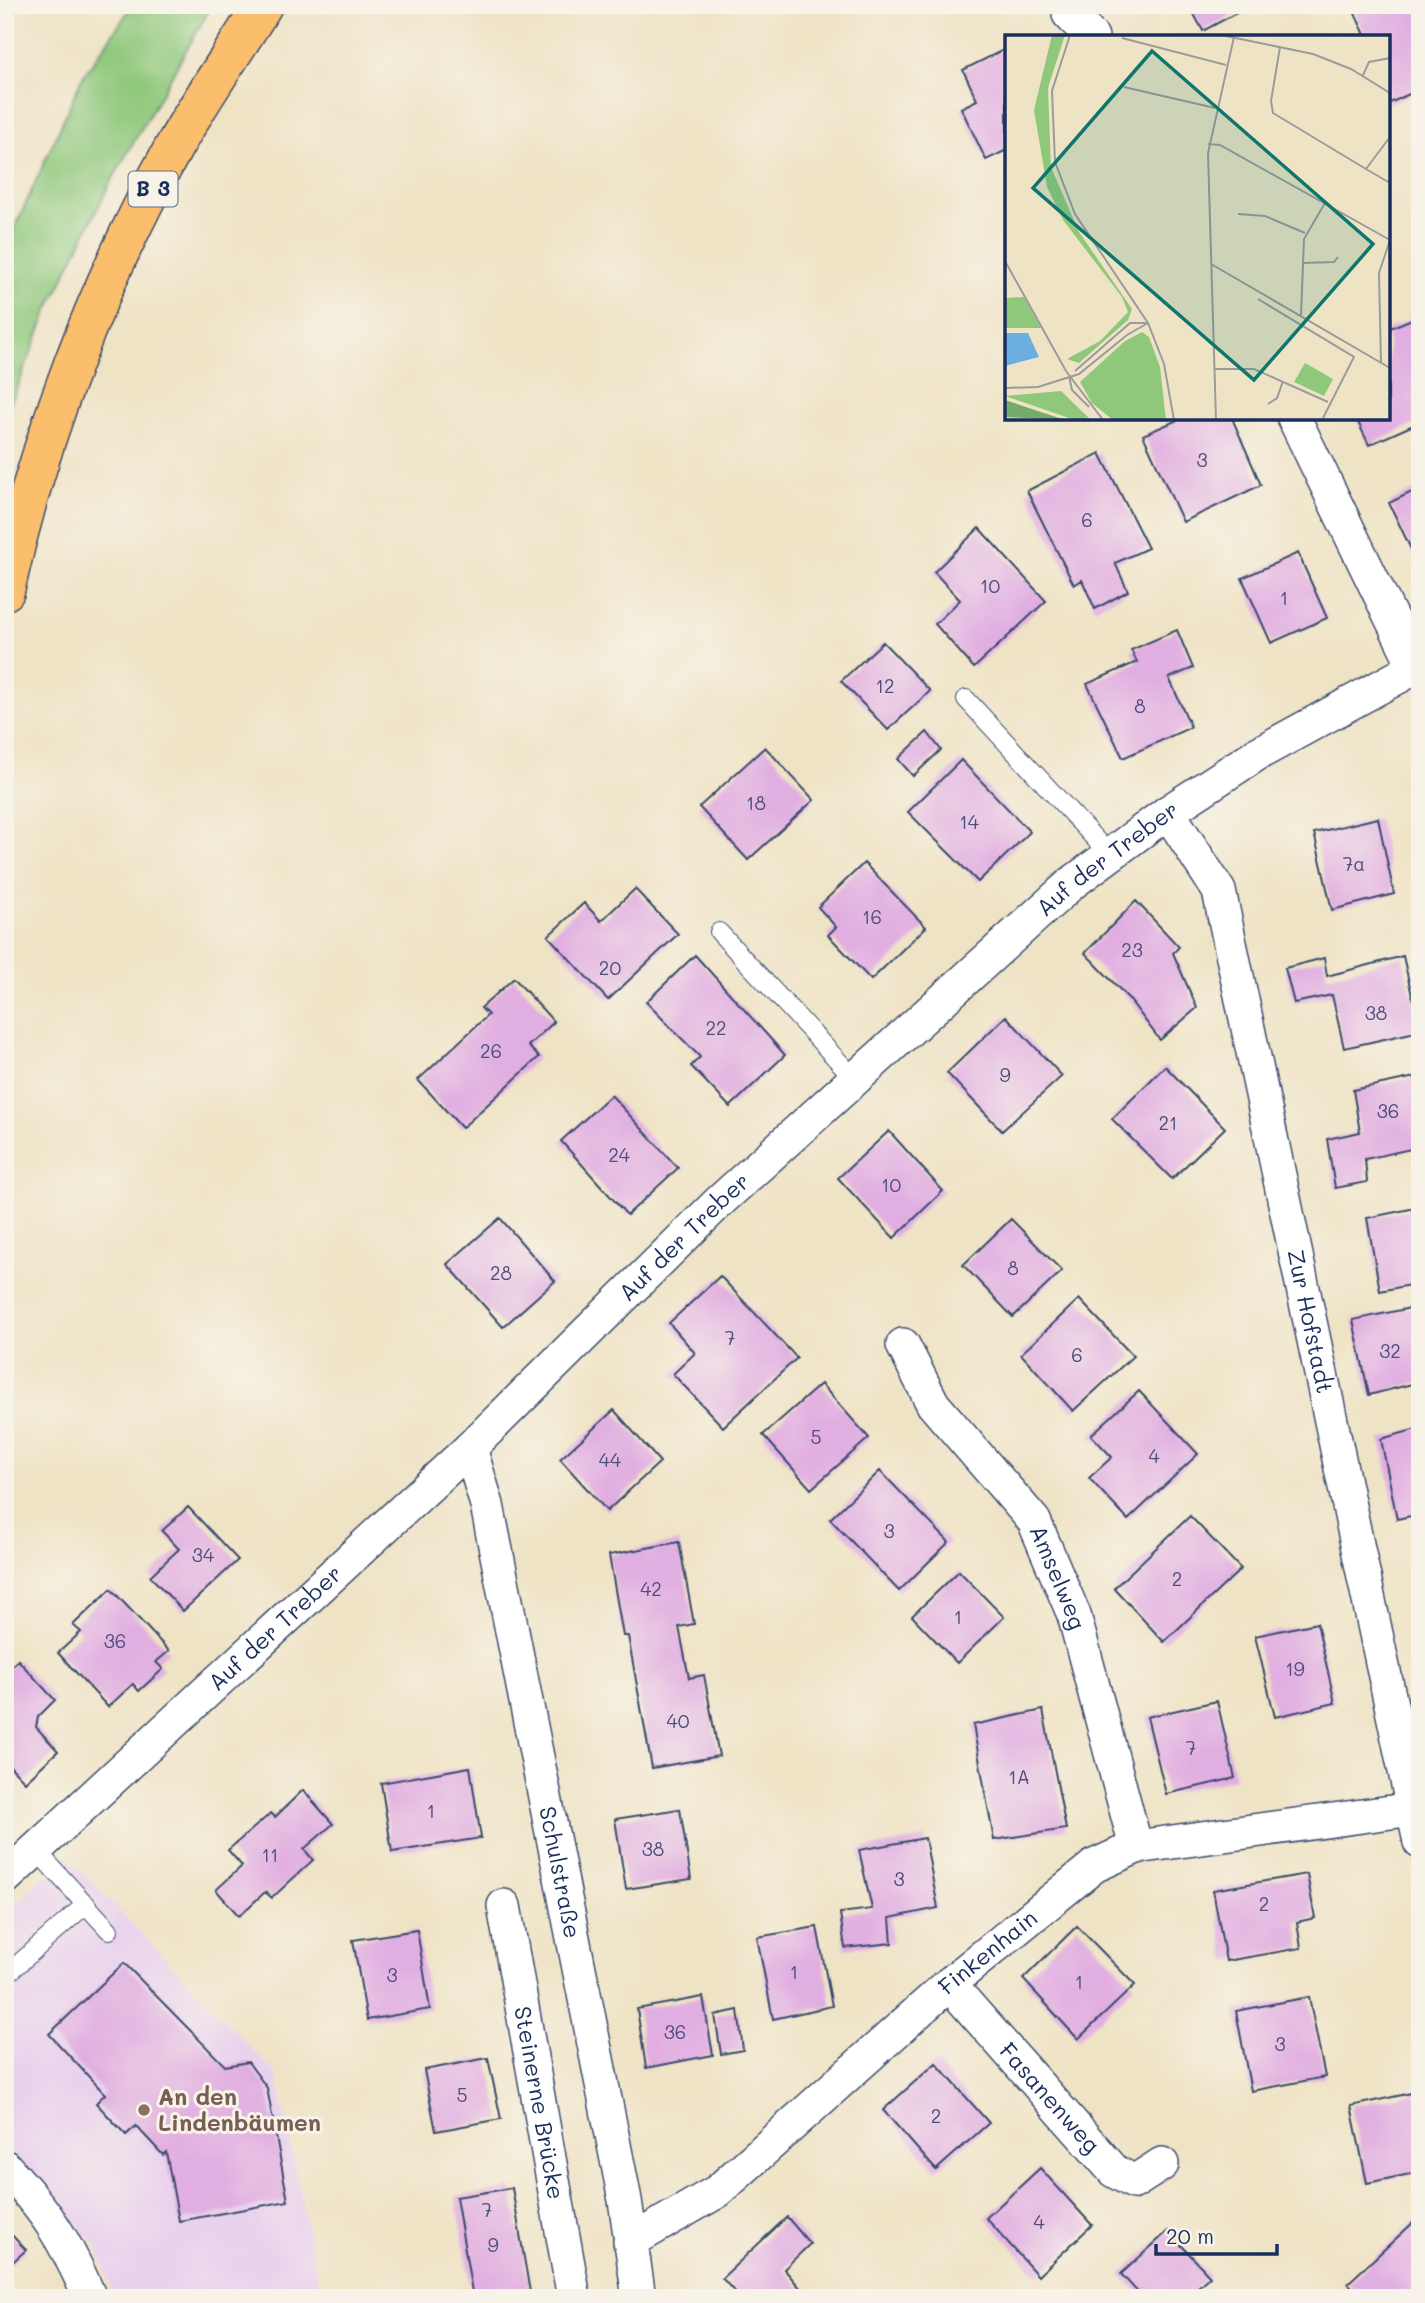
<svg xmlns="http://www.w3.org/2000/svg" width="1425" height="2303" viewBox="0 0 1425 2303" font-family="Mali,sans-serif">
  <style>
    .built { fill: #e9d2ed }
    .green { fill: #8fc87b; stroke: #557c6c; stroke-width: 2 }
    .building { fill: #e1aee1 }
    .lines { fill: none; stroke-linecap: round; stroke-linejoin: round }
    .service-casing { stroke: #3b4a6d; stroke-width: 20 }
    .minor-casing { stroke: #3b4a6d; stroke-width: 36 }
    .primary-casing { stroke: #3b4a6d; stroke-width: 41 }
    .service { stroke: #fff; stroke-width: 18 }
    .minor { stroke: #fff; stroke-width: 33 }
    .primary { stroke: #fabe6d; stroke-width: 38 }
    .education-dot { fill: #8d6e63; stroke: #f7f3e8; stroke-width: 2.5 }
    .labels { text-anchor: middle; stroke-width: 6; stroke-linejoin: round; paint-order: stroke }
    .number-label { font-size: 19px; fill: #4c4f7f }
    .shield { fill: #f7f3e8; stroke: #5d6a87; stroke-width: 2 }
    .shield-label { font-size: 21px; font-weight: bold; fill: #1b2f5e }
    .street-label { font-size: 23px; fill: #1b2f5e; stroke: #f7f3e8 }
    .education-label { font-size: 23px; font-weight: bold; fill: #785e54; stroke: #f7f3e8; text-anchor: start }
    .inset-road { fill: none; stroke: #9a9b9c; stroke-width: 2 }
    .view { fill: #0f766e; fill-opacity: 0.15; stroke: #0f766e; stroke-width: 3.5 }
    .inset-edge { fill: none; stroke: #1b2f5e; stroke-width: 3.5 }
  </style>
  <rect width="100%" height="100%" fill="#f7f3e8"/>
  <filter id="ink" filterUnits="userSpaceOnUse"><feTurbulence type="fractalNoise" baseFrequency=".0143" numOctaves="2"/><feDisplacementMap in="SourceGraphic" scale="14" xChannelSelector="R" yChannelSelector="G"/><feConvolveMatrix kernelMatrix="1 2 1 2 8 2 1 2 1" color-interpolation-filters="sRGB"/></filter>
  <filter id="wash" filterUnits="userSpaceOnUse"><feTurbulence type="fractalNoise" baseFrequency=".00686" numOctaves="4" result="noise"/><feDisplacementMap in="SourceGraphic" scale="28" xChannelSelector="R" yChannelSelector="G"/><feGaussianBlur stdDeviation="1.57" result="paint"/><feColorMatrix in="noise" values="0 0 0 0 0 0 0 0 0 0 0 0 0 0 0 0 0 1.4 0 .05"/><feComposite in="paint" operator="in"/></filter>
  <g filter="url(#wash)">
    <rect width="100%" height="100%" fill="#efe3c5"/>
    <path class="built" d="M67,1856L276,2074L321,2298H114L97,2247L5,2146V1914Z"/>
    <path class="green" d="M133,5H212L108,187L49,308L5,418V250L82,78Z"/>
    <g id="blocks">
      <path class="building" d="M1189,5H1251L1203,31Z
        M1351,5H1419L1420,89L1388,104V37H1366Z
        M1007,48V150L986,160L961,108L977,100L963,70Z
        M1414,318L1420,329V422L1369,445L1356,418H1388V329Z
        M1182,418H1232L1261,485L1183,522L1143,435Z
        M1100,453L1148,548L1115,563L1128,591L1095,609L1082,580L1074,585L1027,491Z
        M1420,488V568L1389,503Z
        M979,528L1046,601L974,668L935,624L960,600L934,572Z
        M1298,553L1327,618L1271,643L1242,578Z
        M1177,630L1193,668L1169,678L1191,727L1123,758L1087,684L1137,662L1131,650Z
        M883,642L930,691L888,730L841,681Z
        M927,732L941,750L913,776L898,759Z
        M765,747L814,800L748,860L699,807Z
        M961,760L1030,832L978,882L908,812Z
        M1378,818L1394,894L1332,910L1314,833Z
        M864,863L926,927L871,980L828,935L836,927L818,907Z
        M635,889L678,934L608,1000L548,936L584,903L601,921Z
        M1136,901L1179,947L1173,953L1197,1008L1160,1040L1129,999L1085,953Z
        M695,955L785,1055L730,1107L691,1066L700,1057L646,1002Z
        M1403,956L1420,1031L1344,1048L1332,995L1294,1003L1285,968L1324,958L1327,976Z
        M514,978L554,1022L528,1046L539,1057L462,1128L418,1080L488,1015L481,1008Z
        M1006,1016L1062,1076L1002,1131L947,1073Z
        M1165,1066L1225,1128L1172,1179L1112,1119Z
        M1420,1076V1147L1365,1159L1367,1182L1335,1188L1327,1139L1360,1132L1353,1090Z
        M611,1095L678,1168L627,1215L561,1141Z
        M889,1131L943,1191L894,1238L838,1178Z
        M1420,1207V1283L1380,1291L1367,1218Z
        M500,1218L555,1281L503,1327L447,1264Z
        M1011,1219L1062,1271L1013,1317L963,1265Z
        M720,1276L797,1358L723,1427L673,1374L695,1353L669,1323Z
        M1079,1299L1133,1356L1073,1411L1021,1354Z
        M1420,1306V1382L1369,1395L1353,1320Z
        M821,1384L869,1438L811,1489L763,1435Z
        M1139,1391L1198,1454L1128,1520L1089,1478L1112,1457L1091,1435Z
        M614,1410L660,1462L607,1511L560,1459Z
        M1420,1428V1514L1397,1519L1381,1439Z
        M880,1471L949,1542L899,1591L830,1519Z
        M188,1507L238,1560L183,1611L150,1576L179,1549L162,1531Z
        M1190,1516L1241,1569L1164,1642L1114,1588Z
        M679,1542L694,1624L679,1627L689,1678L704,1675L719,1756L652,1768L628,1636H623L609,1555Z
        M959,1571L1004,1617L957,1663L912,1616Z
        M111,1589L169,1651L156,1662L163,1669L139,1691L133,1684L108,1707L58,1653L81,1632L73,1625Z
        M1317,1623L1335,1703L1275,1717L1255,1636Z
        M18,1660L55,1700L38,1717L36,1727L58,1751L25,1782L5,1761V1672Z
        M1217,1701L1235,1778L1166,1794L1147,1717Z
        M1043,1710L1066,1829L994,1840L973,1725Z
        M470,1767L481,1838L392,1852L381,1783Z
        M303,1790L333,1824L304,1849L313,1860L272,1898L265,1892L239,1916L216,1890L242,1866L228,1850L271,1813L275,1817Z
        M680,1809L691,1879L626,1889L615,1819Z
        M925,1838L938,1908L890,1918L892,1943L845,1948L840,1913L872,1909L859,1850Z
        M1307,1874L1315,1918L1297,1922L1301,1948L1226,1961L1213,1890Z
        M1077,1926L1135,1985L1078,2039L1023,1979Z
        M817,1927L832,2006L773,2019L757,1937Z
        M417,1930L430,2009L367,2020L353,1940Z
        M124,1963L225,2066L248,2062L267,2088L288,2201L179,2221L166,2152L163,2155L136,2126L126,2135L96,2103L105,2094L49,2034Z
        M703,1997L713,2055L646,2068L637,2009Z
        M1309,1997L1325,2077L1251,2091L1236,2011Z
        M738,2010L743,2050L721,2054L715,2015Z
        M488,2058L501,2119L436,2131L424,2070Z
        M936,2063L989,2123L936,2170L883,2110Z
        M1416,2092L1420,2108V2172L1367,2183L1351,2106Z
        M1040,2168L1092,2225L1038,2276L986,2218Z
        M512,2188L531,2298H473L456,2197Z
        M787,2217L810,2244L784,2269L801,2289L792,2298H740L722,2278Z
        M1416,2220L1420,2224V2298H1361L1348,2283Z
        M5,2228L26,2250L5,2269Z
        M1168,2231L1210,2276L1186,2298H1143L1121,2274Z"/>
    </g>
  </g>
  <g filter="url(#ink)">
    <use href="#blocks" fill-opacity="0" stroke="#3b4a6d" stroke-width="2"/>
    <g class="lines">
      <g class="service-casing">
        <path id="service" d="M966,699L1109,854
          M719,932L854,1078
          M36,1850L109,1930
          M5,1976L86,1904"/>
      </g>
      <g class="minor-casing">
        <g id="minor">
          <path d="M1069,14L1092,37"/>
          <path d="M1294,418L1415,667"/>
          <path id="s1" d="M1168,812L1219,891L1420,1842"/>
          <path id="s2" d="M903,1345L933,1404L1034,1521L1074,1615L1136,1847"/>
          <path id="s3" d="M470,1448L487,1505L625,2200L639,2298"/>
          <path id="s4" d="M5,1878L470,1448L720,1201L1072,883L1168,812L1257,754L1420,665"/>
          <path id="s5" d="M504,1906L574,2298"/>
          <path id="s6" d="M949,1984L1114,2171L1134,2182L1162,2164"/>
          <path d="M5,2167C48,2213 65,2240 90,2298"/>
          <path id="s7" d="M630,2242L718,2191L949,1984L1094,1866L1136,1847L1413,1809"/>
        </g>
      </g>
      <g class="primary-casing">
        <path id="primary" d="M5,591C39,437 98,282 175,145C202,97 234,52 263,5"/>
      </g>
      <use href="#service" class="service"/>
      <use href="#minor" class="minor"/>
      <use href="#primary" class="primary"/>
    </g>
  </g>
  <circle class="education-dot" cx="144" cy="2110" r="7"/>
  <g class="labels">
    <g class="number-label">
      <text x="1202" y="467">3</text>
      <text x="1087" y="527">6</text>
      <text x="990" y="593">10</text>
      <text x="1284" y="605">1</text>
      <text x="885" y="693">12</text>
      <text x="1140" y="713">8</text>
      <text x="756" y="810">18</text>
      <text x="969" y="829">14</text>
      <text x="1354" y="871">7a</text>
      <text x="872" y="924">16</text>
      <text x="1132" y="957">23</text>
      <text x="610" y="975">20</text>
      <text x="1376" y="1020">38</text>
      <text x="716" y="1035">22</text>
      <text x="491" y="1058">26</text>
      <text x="1005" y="1082">9</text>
      <text x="1388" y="1118">36</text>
      <text x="1168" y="1130">21</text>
      <text x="619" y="1162">24</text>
      <text x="891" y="1192">10</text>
      <text x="1013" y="1275">8</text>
      <text x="501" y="1280">28</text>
      <text x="730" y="1345">7</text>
      <text x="1390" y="1358">32</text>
      <text x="1077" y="1362">6</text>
      <text x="816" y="1444">5</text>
      <text x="1154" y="1463">4</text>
      <text x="610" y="1467">44</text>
      <text x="889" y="1538">3</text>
      <text x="203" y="1562">34</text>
      <text x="1177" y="1586">2</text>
      <text x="651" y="1596">42</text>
      <text x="958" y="1624">1</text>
      <text x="115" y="1648">36</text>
      <text x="1295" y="1676">19</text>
      <text x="678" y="1728">40</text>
      <text x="1191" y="1755">7</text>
      <text x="1019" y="1784">1A</text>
      <text x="431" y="1818">1</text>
      <text x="653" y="1856">38</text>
      <text x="270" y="1862">11</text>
      <text x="899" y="1886">3</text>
      <text x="1264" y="1911">2</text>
      <text x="794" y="1979">1</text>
      <text x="392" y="1982">3</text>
      <text x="1079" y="1989">1</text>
      <text x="675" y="2039">36</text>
      <text x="1280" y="2051">3</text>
      <text x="462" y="2102">5</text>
      <text x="936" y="2123">2</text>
      <text x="487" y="2217">7</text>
      <text x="1039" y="2229">4</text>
      <text x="493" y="2252">9</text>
    </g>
    <rect class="shield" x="128.5" y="171.5" width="49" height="35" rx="5"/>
    <g class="shield-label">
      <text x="153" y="196">B 3</text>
    </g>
    <g class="street-label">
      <text dy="8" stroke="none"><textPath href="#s4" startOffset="1502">Auf der Treber</textPath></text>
      <text dy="8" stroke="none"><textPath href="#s4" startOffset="934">Auf der Treber</textPath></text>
      <text dy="8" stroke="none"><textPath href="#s1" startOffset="534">Zur Hofstadt</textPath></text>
      <text dy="8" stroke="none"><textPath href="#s2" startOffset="282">Amselweg</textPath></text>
      <text dy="8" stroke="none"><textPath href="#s4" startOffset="368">Auf der Treber</textPath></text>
      <text dy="8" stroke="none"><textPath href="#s3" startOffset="434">Schulstraße</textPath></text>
      <text dy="8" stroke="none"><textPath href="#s7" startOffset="462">Finkenhain</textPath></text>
      <text dy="8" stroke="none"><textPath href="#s6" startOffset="152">Fasanenweg</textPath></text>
      <text dy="8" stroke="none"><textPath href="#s5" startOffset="200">Steinerne Brücke</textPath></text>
    </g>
    <g class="education-label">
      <text x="158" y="2105">An den<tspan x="158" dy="26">Lindenbäumen</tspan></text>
    </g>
  </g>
  <g transform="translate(1005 35)">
    <rect width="385" height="385" fill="#efe3c5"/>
    <path d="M47,0H60L43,53L46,132L74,197L127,274L123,285L74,328L62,324L95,306L123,277L117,262L58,185L42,152L29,75ZM19,262L36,293H0V263ZM137,297L144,302L155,332L161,385H108L87,368L75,347L120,306ZM300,328L328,344L319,361L289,347ZM56,356L86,385H70L0,361Z" fill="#8fc87b"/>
    <path d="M0,365L60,385L0,382Z" fill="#73ac6b"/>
    <path d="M0,298H23L34,322L0,331Z" fill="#6bafe1"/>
    <path class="inset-road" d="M65,0L47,56L50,127L70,179L143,288L159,329L169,385M216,0L308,19L346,34L385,58M117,3L221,30M275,12L266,66L268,78L361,134L385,102M358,40L364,27L385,23M119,52L210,73M203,109L215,110L385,205M361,134L385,148M233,179L260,181L300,198M0,226L61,336L98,385M298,228L329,227L333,222M206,229L385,333M253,264L349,322L317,385M296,280L299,204L320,168M376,327L374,238L385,205M210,334H249L323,367M70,336L125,288H143M64,341L67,355L84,372M0,353L33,352L74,339L122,300L143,288M263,369L272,363L278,346M211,385L203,118L229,2"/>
    <path class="view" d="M147,16L368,209L249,345L28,153Z"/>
    <rect width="385" height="385" class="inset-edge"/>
  </g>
  <rect width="1425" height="2303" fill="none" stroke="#f7f3e8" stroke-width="28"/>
  <path d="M1156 2244v10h121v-10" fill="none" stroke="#1b2f5e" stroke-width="3.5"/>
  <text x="1166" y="2244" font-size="21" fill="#1b2f5e" stroke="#f7f3e8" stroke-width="5" paint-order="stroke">20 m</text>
</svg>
